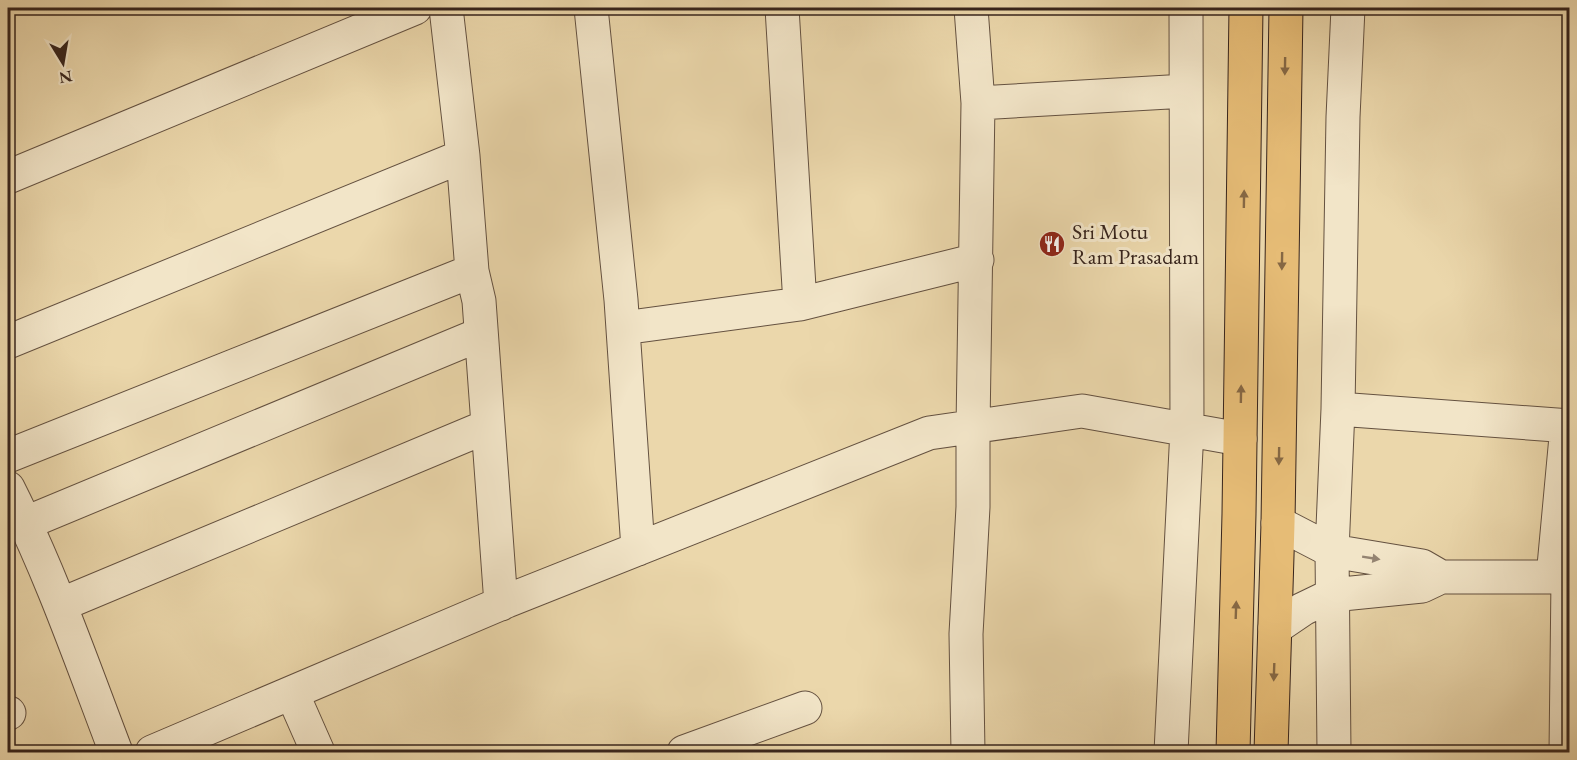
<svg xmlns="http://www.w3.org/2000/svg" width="1577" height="760" viewBox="0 0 1577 760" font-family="'EB Garamond',serif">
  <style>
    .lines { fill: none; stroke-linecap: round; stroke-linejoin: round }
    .minor-casing { stroke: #645140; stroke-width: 35 }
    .major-casing { stroke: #37241c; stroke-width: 35 }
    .minor { stroke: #f2e5c8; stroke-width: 33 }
    .major { stroke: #e6bc76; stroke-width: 33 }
    .oneway { fill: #866844 }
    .oneway2 { fill: #948472 }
    .labels { text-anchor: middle; stroke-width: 6; stroke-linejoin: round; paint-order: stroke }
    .poi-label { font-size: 22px; fill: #37241c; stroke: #f2e5c8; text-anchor: start }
  </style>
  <rect width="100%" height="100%" fill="#ebd7ab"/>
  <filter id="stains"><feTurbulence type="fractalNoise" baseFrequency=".00333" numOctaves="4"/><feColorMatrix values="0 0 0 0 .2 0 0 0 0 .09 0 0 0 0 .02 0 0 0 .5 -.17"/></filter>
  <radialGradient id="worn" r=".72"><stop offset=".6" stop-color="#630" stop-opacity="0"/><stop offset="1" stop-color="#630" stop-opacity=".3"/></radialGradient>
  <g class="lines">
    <g class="minor-casing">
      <path id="minor" d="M446,8L463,156L472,271L479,301L501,604
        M591,8L621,300L638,549
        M782,8L800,304
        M971,8L978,103
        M8,177L415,8
        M623,328L800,304L977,260
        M8,342L463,156
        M1338,409L1570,426
        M8,456L472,271
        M8,488C51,573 82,663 116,752
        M26,523L481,334
        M1441,577H1553L1570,580
        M1553,577L1567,426
        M60,605L488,426
        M1275,628L1303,609L1332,595L1422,586L1441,577L1422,566L1332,551L1278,523
        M292,693L318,752
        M8,713H9
        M152,752L507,601L929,433L1082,411L1240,439
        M684,752L805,708
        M968,752L966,634L973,507V427L978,103L1186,91
        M1171,752L1187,429L1186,8
        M1334,752L1332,551L1338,409L1343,117L1348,8
        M1566,752L1568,579"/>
    </g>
    <g class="major-casing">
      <path id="major" d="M1233,752L1239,514L1246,8
        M1271,752L1278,523L1286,8"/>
    </g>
    <use href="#minor" class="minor"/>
    <use href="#major" class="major"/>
  </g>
  <defs><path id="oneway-solid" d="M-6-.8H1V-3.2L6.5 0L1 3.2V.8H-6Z" transform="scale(1.5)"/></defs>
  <g class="oneway">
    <use href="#oneway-solid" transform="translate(1285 66) rotate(91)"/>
    <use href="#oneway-solid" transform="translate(1244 199) rotate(-89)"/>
    <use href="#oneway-solid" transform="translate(1282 261) rotate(91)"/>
    <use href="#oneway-solid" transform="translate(1241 394) rotate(-89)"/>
    <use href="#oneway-solid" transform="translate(1279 456) rotate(91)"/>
    <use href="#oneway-solid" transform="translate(1236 610) rotate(-88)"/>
    <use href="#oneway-solid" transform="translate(1274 672) rotate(92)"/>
  </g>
  <use class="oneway2" href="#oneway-solid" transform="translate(1371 558) rotate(9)"/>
  <defs>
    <g id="restaurant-disc" transform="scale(1.35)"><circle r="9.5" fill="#8f2418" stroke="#f2e5c8"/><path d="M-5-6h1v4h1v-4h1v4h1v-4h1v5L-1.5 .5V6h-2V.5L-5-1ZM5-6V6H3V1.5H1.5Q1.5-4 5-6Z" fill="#fff"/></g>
  </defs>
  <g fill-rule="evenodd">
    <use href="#restaurant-disc" x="1052" y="244"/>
  </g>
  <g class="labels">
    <g class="poi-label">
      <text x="1072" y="239">Sri Motu<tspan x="1072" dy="25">Ram Prasadam</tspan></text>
    </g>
  </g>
  <rect width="1577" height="760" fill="none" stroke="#ebd7ab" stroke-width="30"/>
  <rect x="9" y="9" width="1559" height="742" fill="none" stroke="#37241c" stroke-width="3"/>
  <rect x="15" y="15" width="1547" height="730" fill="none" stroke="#37241c" stroke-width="1.5"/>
  <g transform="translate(63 63) rotate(169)" stroke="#f2e5c8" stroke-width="4.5" paint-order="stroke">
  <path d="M0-4.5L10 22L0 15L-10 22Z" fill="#37241c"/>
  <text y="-9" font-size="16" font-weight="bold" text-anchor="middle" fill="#37241c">N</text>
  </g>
  <rect width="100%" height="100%" filter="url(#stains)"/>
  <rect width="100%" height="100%" fill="url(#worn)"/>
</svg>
